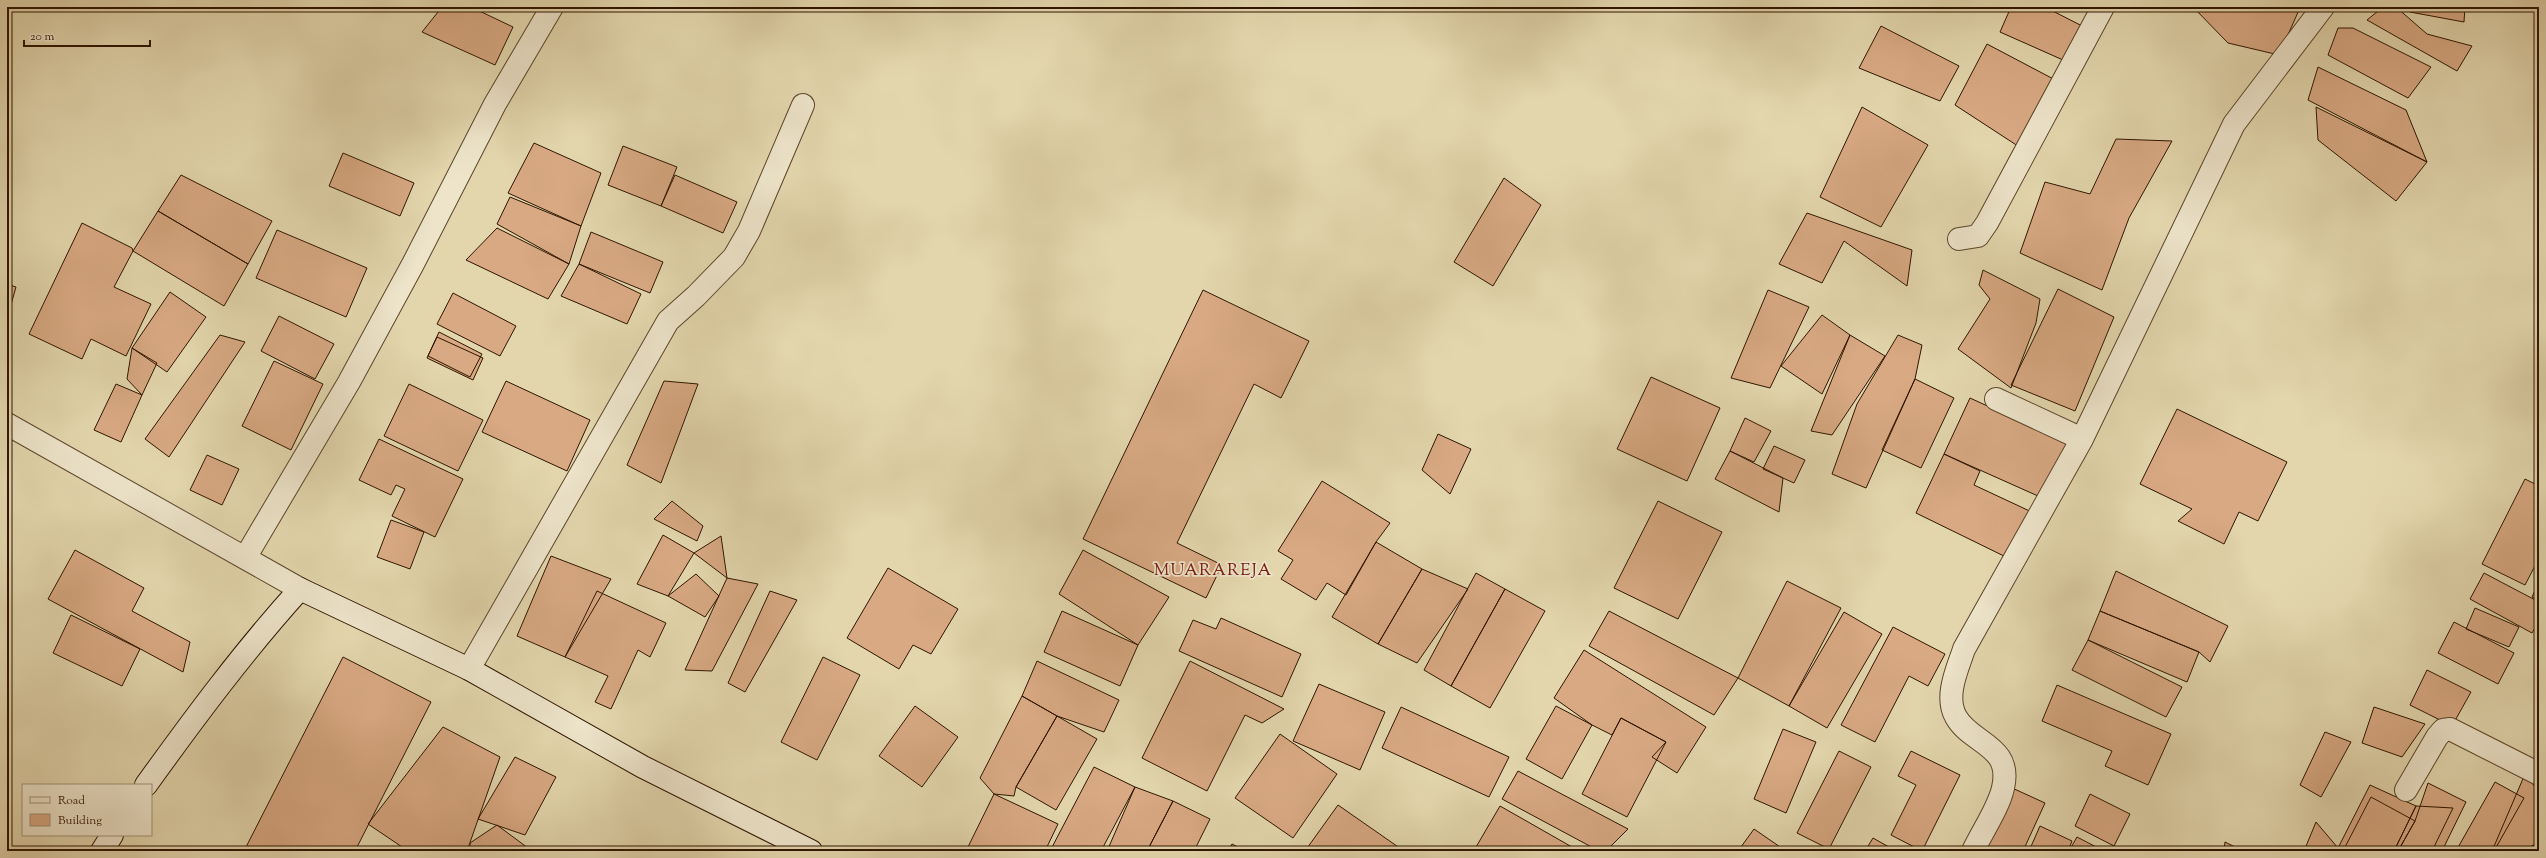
<svg xmlns="http://www.w3.org/2000/svg" width="2546" height="858" viewBox="0 0 2546 858" font-family="'Sorts Mill Goudy',serif">
  <style>
    .building { fill: #d8a983; stroke: #2f1500 }
    .lines { fill: none; stroke-linecap: round; stroke-linejoin: round }
    .street-casing { stroke: #5c452b; stroke-width: 24 }
    .secondary-casing { stroke: #2f1500; stroke-width: 24 }
    .street { stroke: #ede4ca; stroke-width: 22 }
    .secondary { stroke: #ede4ca; stroke-width: 22 }
    .labels { text-anchor: middle; stroke-width: 3.5; stroke-linejoin: round; paint-order: stroke }
    .quarter-label { font-size: 17px; letter-spacing: 1px; fill: #7a1f14; stroke: #ede4ca }
  </style>
  <rect width="100%" height="100%" fill="#e3d6ad"/>
  <filter id="stains"><feTurbulence type="fractalNoise" baseFrequency=".005" numOctaves="4"/><feColorMatrix values="0 0 0 0 .2 0 0 0 0 .09 0 0 0 0 .02 0 0 0 .5 -.17"/></filter>
  <radialGradient id="worn" r=".72"><stop offset=".6" stop-color="#630" stop-opacity="0"/><stop offset="1" stop-color="#630" stop-opacity=".3"/></radialGradient>
  <path class="building" d="M442,7H471L513,27L495,65L422,32Z
    M2011,7H2045L2086,28L2072,64L2000,32Z
    M2193,7H2283L2299,10L2279,55L2228,43Z
    M2383,7H2396L2427,34L2472,46L2457,71L2367,20Z
    M2404,7H2465L2464,22L2410,12Z
    M1881,26L1959,66L1940,101L1859,68Z
    M2338,28H2353L2431,67L2408,98L2328,55Z
    M1987,44L2061,83L2024,150L1955,105Z
    M2318,67L2406,110L2427,162L2308,100Z
    M1862,107L1928,145L1881,227L1820,197Z
    M2316,107L2427,162L2396,201L2318,140Z
    M2116,139L2172,141L2129,218L2102,290L2020,253L2045,182L2090,194Z
    M534,143L601,173L581,226L508,193Z
    M623,146L677,167L661,206L608,185Z
    M343,153L414,183L400,216L329,186Z
    M181,175L272,221L248,264L158,211Z
    M675,175L737,202L723,233L661,206Z
    M1504,178L1541,205L1493,286L1454,262Z
    M510,197L581,226L569,264L497,224Z
    M158,211L248,264L224,306L133,251Z
    M1807,213L1912,250L1907,286L1844,241L1822,283L1779,264Z
    M82,223L132,248L133,251L114,287L151,304L126,356L91,339L82,359L29,334Z
    M497,228L569,264L548,299L466,260Z
    M277,230L367,268L346,317L256,278Z
    M591,232L663,262L650,293L579,264Z
    M579,264L641,294L627,324L561,296Z
    M1983,270L2040,299L2036,323L2011,388L1958,349L1990,299L1979,285Z
    M7,284L16,287L7,319Z
    M2058,289L2114,317L2075,411L2011,385Z
    M1203,290L1309,341L1281,398L1254,384L1177,543L1222,565L1206,598L1083,539Z
    M1768,290L1809,307L1770,388L1731,378Z
    M170,292L206,317L167,372L132,348Z
    M453,293L516,326L500,356L437,324Z
    M1822,315L1850,335L1822,394L1781,366Z
    M279,316L334,344L315,379L261,351Z
    M439,332L482,354L470,377L428,356Z
    M220,335L245,342L169,457L145,439Z
    M1850,335L1885,356L1832,435L1811,431Z
    M1898,335L1922,345L1915,379L1866,488L1832,474L1857,404Z
    M437,337L483,358L473,380L427,358Z
    M132,348L157,363L142,395L127,379Z
    M274,361L323,384L291,450L242,426Z
    M1651,377L1720,408L1687,481L1617,449Z
    M1915,379L1954,398L1921,468L1882,450Z
    M506,381L590,420L567,471L482,432Z
    M664,381L698,384L661,483L627,465Z
    M116,384L142,395L121,442L94,430Z
    M409,384L483,420L458,471L384,436Z
    M1970,398L2068,443L2038,496L1944,454Z
    M2177,409L2287,462L2258,521L2239,512L2224,544L2178,521L2192,509L2140,484Z
    M1745,418L1771,431L1754,462L1730,451Z
    M1438,434L1471,449L1450,494L1422,470Z
    M379,439L463,479L435,537L392,516L405,489L396,485L391,495L359,480Z
    M1774,446L1805,460L1794,483L1763,469Z
    M1730,451L1783,478L1779,512L1715,479Z
    M1944,454L1980,471L1974,485L2036,514L2008,558L1916,513Z
    M207,455L239,469L222,505L190,490Z
    M2525,479L2539,486V558L2525,585L2482,564Z
    M1322,481L1390,523L1376,542L1346,595L1327,583L1316,600L1281,579L1293,560L1278,551Z
    M672,501L703,526L697,541L654,519Z
    M1658,501L1722,532L1678,619L1614,588Z
    M391,520L424,532L410,569L377,557Z
    M663,535L694,553L668,596L637,584Z
    M721,536L727,578L694,553Z
    M1376,542L1422,569L1378,644L1332,617Z
    M75,550L144,588L132,611L190,642L183,672L48,599Z
    M1083,550L1169,597L1138,645L1059,594Z
    M551,556L611,579L565,657L517,636Z
    M888,568L958,609L931,654L913,645L899,669L847,638Z
    M1422,569L1468,589L1417,663L1378,644Z
    M2116,571L2228,626L2210,662L2199,652L2100,611Z
    M1476,573L1505,589L1451,686L1424,670Z
    M2484,573L2539,602V621L2532,633L2470,599Z
    M696,574L719,596L705,617L668,596Z
    M727,578L758,584L712,671L685,670Z
    M1787,581L1841,608L1789,706L1738,678Z
    M2539,582V601L2532,597Z
    M1505,589L1545,611L1490,708L1451,686Z
    M597,591L666,623L650,657L638,650L611,709L595,702L608,676L565,657Z
    M770,591L797,600L745,692L728,683Z
    M2475,608L2519,627L2509,647L2466,629Z
    M1062,611L1138,645L1120,686L1044,652Z
    M1609,611L1738,678L1714,715L1589,646Z
    M2100,611L2199,652L2187,682L2088,640Z
    M1844,612L1882,634L1827,728L1789,706Z
    M71,615L140,649L122,686L53,653Z
    M1221,618L1301,654L1282,697L1179,651L1193,620L1216,629Z
    M2454,622L2514,653L2498,684L2438,653Z
    M1893,627L1945,654L1928,686L1909,676L1875,742L1841,725Z
    M2088,640L2182,687L2166,717L2072,670Z
    M1584,650L1706,727L1677,773L1652,757L1666,742L1621,718L1612,735L1592,725L1554,698Z
    M343,657L431,702L355,851H250L245,849Z
    M823,657L860,675L817,760L781,742Z
    M1037,661L1119,700L1104,732L1057,716L1022,696Z
    M1190,661L1284,709L1262,723L1245,715L1207,791L1142,758Z
    M2427,670L2471,692L2452,726L2410,705Z
    M1319,684L1385,712L1360,770L1293,741Z
    M2057,685L2171,734L2148,785L2105,766L2112,751L2042,721Z
    M1022,696L1057,716L1016,787L1014,796L994,794L980,778Z
    M915,706L958,737L922,787L879,756Z
    M1556,706L1592,725L1562,779L1526,759Z
    M1401,707L1509,757L1489,797L1382,748Z
    M2374,707L2425,724L2402,757L2362,743Z
    M1057,716L1097,739L1056,810L1016,787Z
    M1621,718L1666,742L1627,817L1582,794Z
    M443,727L500,757L467,851H408L368,824Z
    M1783,729L1816,742L1786,813L1754,799Z
    M2325,732L2351,742L2321,797L2300,785Z
    M1280,734L1337,774L1293,838L1235,798Z
    M1839,751L1871,767L1829,849L1797,833Z
    M1911,751L1960,775L1922,851L1891,835L1916,785L1898,776Z
    M515,757L556,777L525,835L478,819Z
    M1094,767L1135,787L1101,851H1050Z
    M1518,771L1628,829L1606,851H1599L1502,799Z
    M2525,774L2539,792V843L2520,851H2492Z
    M2495,782L2524,798L2494,851H2456Z
    M2428,783L2466,802L2442,851H2398L2415,821Z
    M2370,785L2416,806L2394,851H2343L2338,848Z
    M1135,787L1173,801L1147,851H1107Z
    M2010,787L2045,803L2023,851H1981Z
    M994,794L1058,824L1045,851H966Z
    M2090,794L2130,814L2114,846L2075,826Z
    M2371,797L2415,821L2398,851H2343Z
    M1173,801L1210,819L1194,851H1147Z
    M1338,805L1404,851H1305Z
    M1500,806L1579,851H1484L1476,847Z
    M2416,806L2453,808L2432,851H2394Z
    M2316,822L2338,848L2337,851H2304Z
    M497,825L532,851H470V843Z
    M2040,826L2072,841L2068,851H2029Z
    M1754,829L1786,851H1738Z
    M2077,837L2104,851H2069Z
    M1873,838L1896,851H1865Z
    M2225,842L2243,851H2224Z
    M2539,843L2536,851H2520Z
    M1232,844L1246,851H1228Z"/>
  <g class="lines">
    <g class="street-casing">
      <path id="street" d="M1959,239L1978,236L1987,223L2103,7
        M1996,399L2082,439
        M7,424L300,589
        M245,558L349,382L413,264L495,104L552,7
        M469,669L668,321L696,296L734,257L749,231L803,105
        M2406,790L2437,737L2443,730L2450,729L2539,774
        M1973,851C1982,832 1999,807 2003,788C2013,745 1971,744 1956,717C1944,696 1958,668 1964,649L2082,439L2234,124L2323,7"/>
    </g>
    <g class="secondary-casing">
      <path id="secondary" d="M146,785C195,717 244,651 300,589L469,669L643,767L811,851
        M102,851L112,835"/>
    </g>
    <use href="#street" class="street"/>
    <use href="#secondary" class="secondary"/>
  </g>
  <g class="labels">
    <g class="quarter-label">
      <text x="1213" y="575">MUARAREJA</text>
    </g>
  </g>
  <rect width="2546" height="858" fill="none" stroke="#e3d6ad" stroke-width="24"/>
  <rect x="8" y="8" width="2530" height="842" fill="none" stroke="#2f1500" stroke-width="2"/>
  <rect x="12" y="12" width="2522" height="834" fill="none" stroke="#2f1500"/>
  <rect x="22" y="784" width="130" height="52" fill="#ede4ca" stroke="#a19179"/>
  <rect x="30" y="797" width="20" height="6" fill="#ede4ca" stroke="#a19179"/>
  <text x="58" y="804" font-size="12" fill="#2f1500">Road</text>
  <rect x="30" y="814" width="20" height="12" fill="#d8a983" stroke="#a19179"/>
  <text x="58" y="824" font-size="12" fill="#2f1500">Building</text>
  <path d="M24 40v6h126v-6" fill="none" stroke="#2f1500" stroke-width="2"/>
  <text x="30" y="40" font-size="12" fill="#2f1500" stroke="#ede4ca" stroke-width="3" paint-order="stroke">20 m</text>
  <rect width="100%" height="100%" filter="url(#stains)"/>
  <rect width="100%" height="100%" fill="url(#worn)"/>
</svg>
